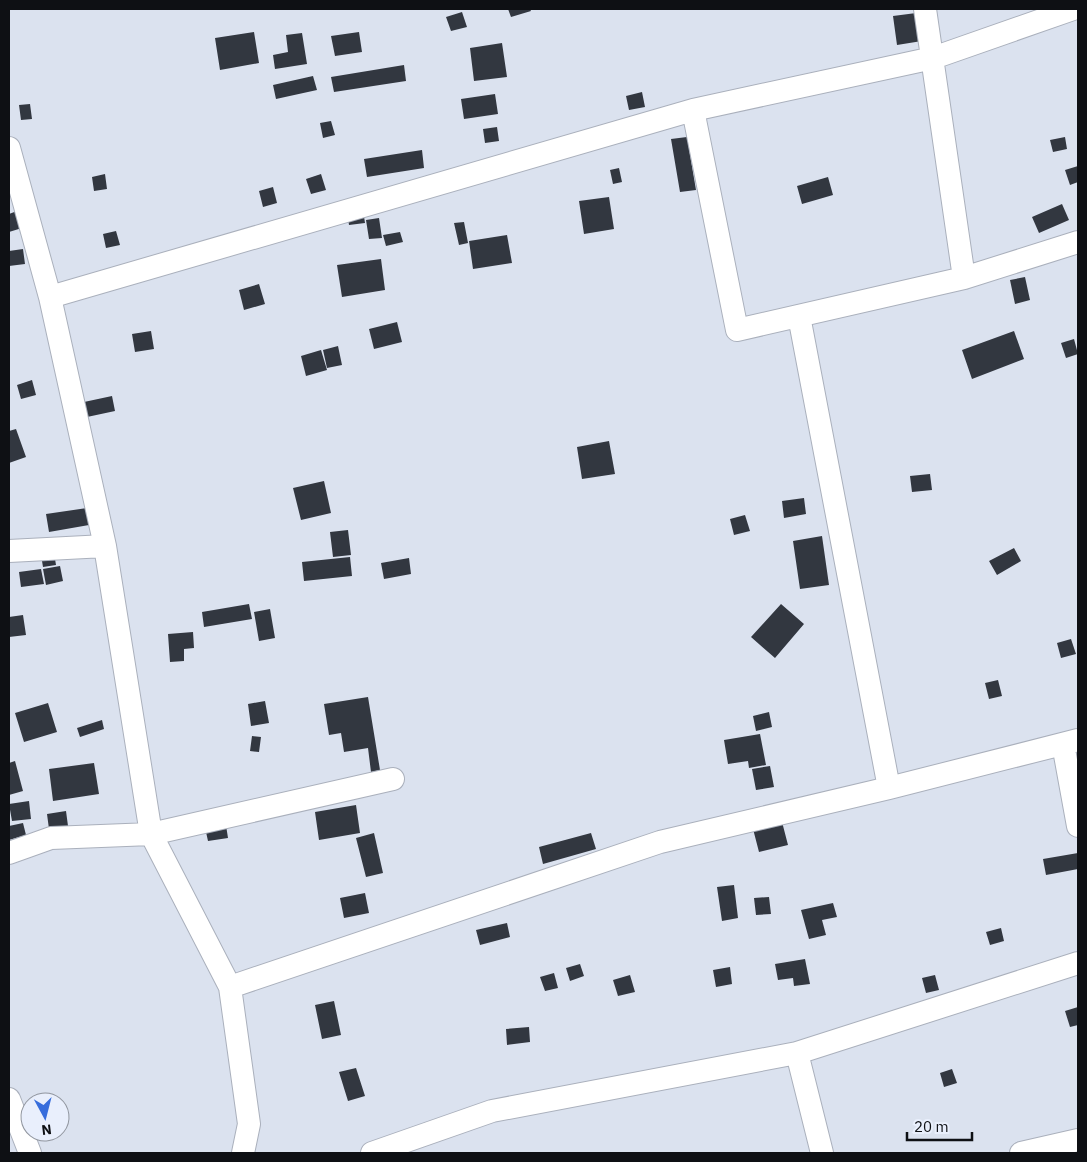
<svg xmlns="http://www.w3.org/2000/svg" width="1087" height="1162" viewBox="0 0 1087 1162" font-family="'IBM Plex Sans',sans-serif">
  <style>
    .building { fill: #323740 }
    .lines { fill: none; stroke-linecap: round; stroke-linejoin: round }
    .street-casing { stroke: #aab0bc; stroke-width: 24 }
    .street { stroke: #fff; stroke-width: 22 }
  </style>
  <rect width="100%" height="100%" fill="#dbe2ef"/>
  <path class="building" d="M508,9H530L531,11L511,17Z
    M462,12L467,27L451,31L446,17Z
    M924,12L928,40L897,45L893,16Z
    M254,32L259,63L220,70L215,38Z
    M359,32L362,52L335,56L331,36Z
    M302,33L307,64L275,69L273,55L288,52L286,35Z
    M502,43L507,77L474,81L470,48Z
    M404,65L406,81L334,92L331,77Z
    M313,76L317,90L276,99L273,85Z
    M642,92L645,107L629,110L626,96Z
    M495,94L498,114L464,119L461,99Z
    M30,104L32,119L21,120L19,105Z
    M331,121L335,135L323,138L320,123Z
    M497,127L499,141L485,143L483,129Z
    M687,137L696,190L680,192L671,139Z
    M1065,137L1067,149L1053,152L1050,140Z
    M422,150L424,168L367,177L364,159Z
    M1078,166V182L1070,185L1065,170Z
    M619,168L622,182L613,184L610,170Z
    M105,174L107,189L94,191L92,177Z
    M321,174L326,190L311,194L306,179Z
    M828,177L833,195L802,204L797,186Z
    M273,187L277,203L263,207L259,191Z
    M609,197L614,229L584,234L579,201Z
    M1062,204L1069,220L1039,233L1032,217Z
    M363,210L365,223L349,225L347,212Z
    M17,211L22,228L9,232V214Z
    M379,218L382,238L369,239L366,220Z
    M464,222L468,243L459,245L454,223Z
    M116,231L120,245L106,248L103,234Z
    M400,232L403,242L386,246L383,235Z
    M507,235L512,263L473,269L469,241Z
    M23,249L25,264L9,266V251Z
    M381,259L385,290L342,297L337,265Z
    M1025,277L1030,300L1015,304L1010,280Z
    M259,284L265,304L244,310L239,290Z
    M397,322L402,342L374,349L369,329Z
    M151,331L154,349L135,352L132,334Z
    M1014,331L1024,359L972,379L962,350Z
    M1074,339L1078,354L1066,358L1061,343Z
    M338,346L342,365L327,368L323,350Z
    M321,350L327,370L306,376L301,356Z
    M32,380L36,395L21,399L17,385Z
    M112,396L115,411L87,417L84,402Z
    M16,429L26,457L9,463V431Z
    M609,441L615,474L582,479L577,447Z
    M930,474L932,490L912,492L910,476Z
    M324,481L331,513L301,520L293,488Z
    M804,498L806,514L784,518L782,501Z
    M87,508L89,525L49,532L46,514Z
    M745,515L750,531L734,535L730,519Z
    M348,530L351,555L333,557L330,532Z
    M822,536L829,585L800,589L793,541Z
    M1014,548L1021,561L997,575L989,561Z
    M54,553L56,565L43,567L41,555Z
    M350,557L352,576L304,581L302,562Z
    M409,558L411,574L384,579L381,563Z
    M60,566L63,581L46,585L43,569Z
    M41,569L44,584L21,587L19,572Z
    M249,604L252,619L204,627L202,612Z
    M781,604L804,624L775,658L751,637Z
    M270,609L275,638L259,641L254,612Z
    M23,615L26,635L9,637V617Z
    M193,632L194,648L184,649V661L170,662L168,634Z
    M1071,639L1076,654L1061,658L1057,643Z
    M998,680L1002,696L989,699L985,683Z
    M368,697L380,770L371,772L368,748L344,752L341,733L329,735L324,704Z
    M265,701L269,723L251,726L248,704Z
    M48,703L57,732L24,742L15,713Z
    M769,712L772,727L756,731L753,716Z
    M102,720L104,729L80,737L77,728Z
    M760,734L766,765L749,768L748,761L728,764L724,740Z
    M252,736L261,737L259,752L250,751Z
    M15,761L23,791L9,795V763Z
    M94,763L99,794L53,801L49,769Z
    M770,766L774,787L756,790L752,769Z
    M29,801L31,819L12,821L9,804Z
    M356,805L360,833L319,840L315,812Z
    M66,811L68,826L49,829L47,814Z
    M781,818L788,845L759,852L752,825Z
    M225,819L228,838L208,841L204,823Z
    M23,823L26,835L9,840V826Z
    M374,833L383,873L366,877L356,838Z
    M591,833L596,849L543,864L539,847Z
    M1078,853V869L1046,875L1043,859Z
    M734,885L738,918L722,921L717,887Z
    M365,893L369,913L344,918L340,898Z
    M769,897L771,914L756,915L754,898Z
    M833,903L837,917L822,920L826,935L809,939L801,910Z
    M507,923L510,937L480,945L476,930Z
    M1001,928L1004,941L990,945L986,932Z
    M805,959L810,984L794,986L793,978L778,980L775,964Z
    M580,964L584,976L570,981L566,968Z
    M730,967L732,984L716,987L713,970Z
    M554,973L558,988L545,991L540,977Z
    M630,975L635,992L618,996L613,980Z
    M935,975L939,990L926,993L922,978Z
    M334,1001L341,1035L322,1039L315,1005Z
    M1078,1007V1025L1070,1027L1065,1011Z
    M529,1027L530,1042L507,1045L506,1029Z
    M356,1068L365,1096L348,1101L339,1072Z
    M952,1069L957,1083L944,1087L940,1073Z"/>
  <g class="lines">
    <g class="street-casing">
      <path id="street" d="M925,9L964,278
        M693,110L737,330L964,278L1078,242
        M9,148L50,297L105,546L151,834L51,838L9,853
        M50,297L693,110L933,58L1073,9
        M799,316L889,788
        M9,551L105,546
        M1063,744L1078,826
        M230,987L151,834L393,779
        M797,1053L822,1153
        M9,1099L30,1153
        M243,1153L249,1124L230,987L660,842L889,788L1078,740
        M372,1153L492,1111L797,1053L1078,963
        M1021,1153L1078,1140"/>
    </g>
    <use href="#street" class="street"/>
  </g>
  <rect width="1087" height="1162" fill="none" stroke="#0e1014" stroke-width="20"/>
  <g transform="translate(45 1117) rotate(173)"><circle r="24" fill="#e9effc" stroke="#91969f"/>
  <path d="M0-4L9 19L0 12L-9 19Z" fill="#376ddc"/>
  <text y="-8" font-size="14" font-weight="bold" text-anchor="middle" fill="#0e1014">N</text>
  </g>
  <path d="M907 1132v8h65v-8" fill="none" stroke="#0e1014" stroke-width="2.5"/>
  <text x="914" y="1132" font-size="15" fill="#0e1014" stroke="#e9effc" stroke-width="4" paint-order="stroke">20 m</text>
</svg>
